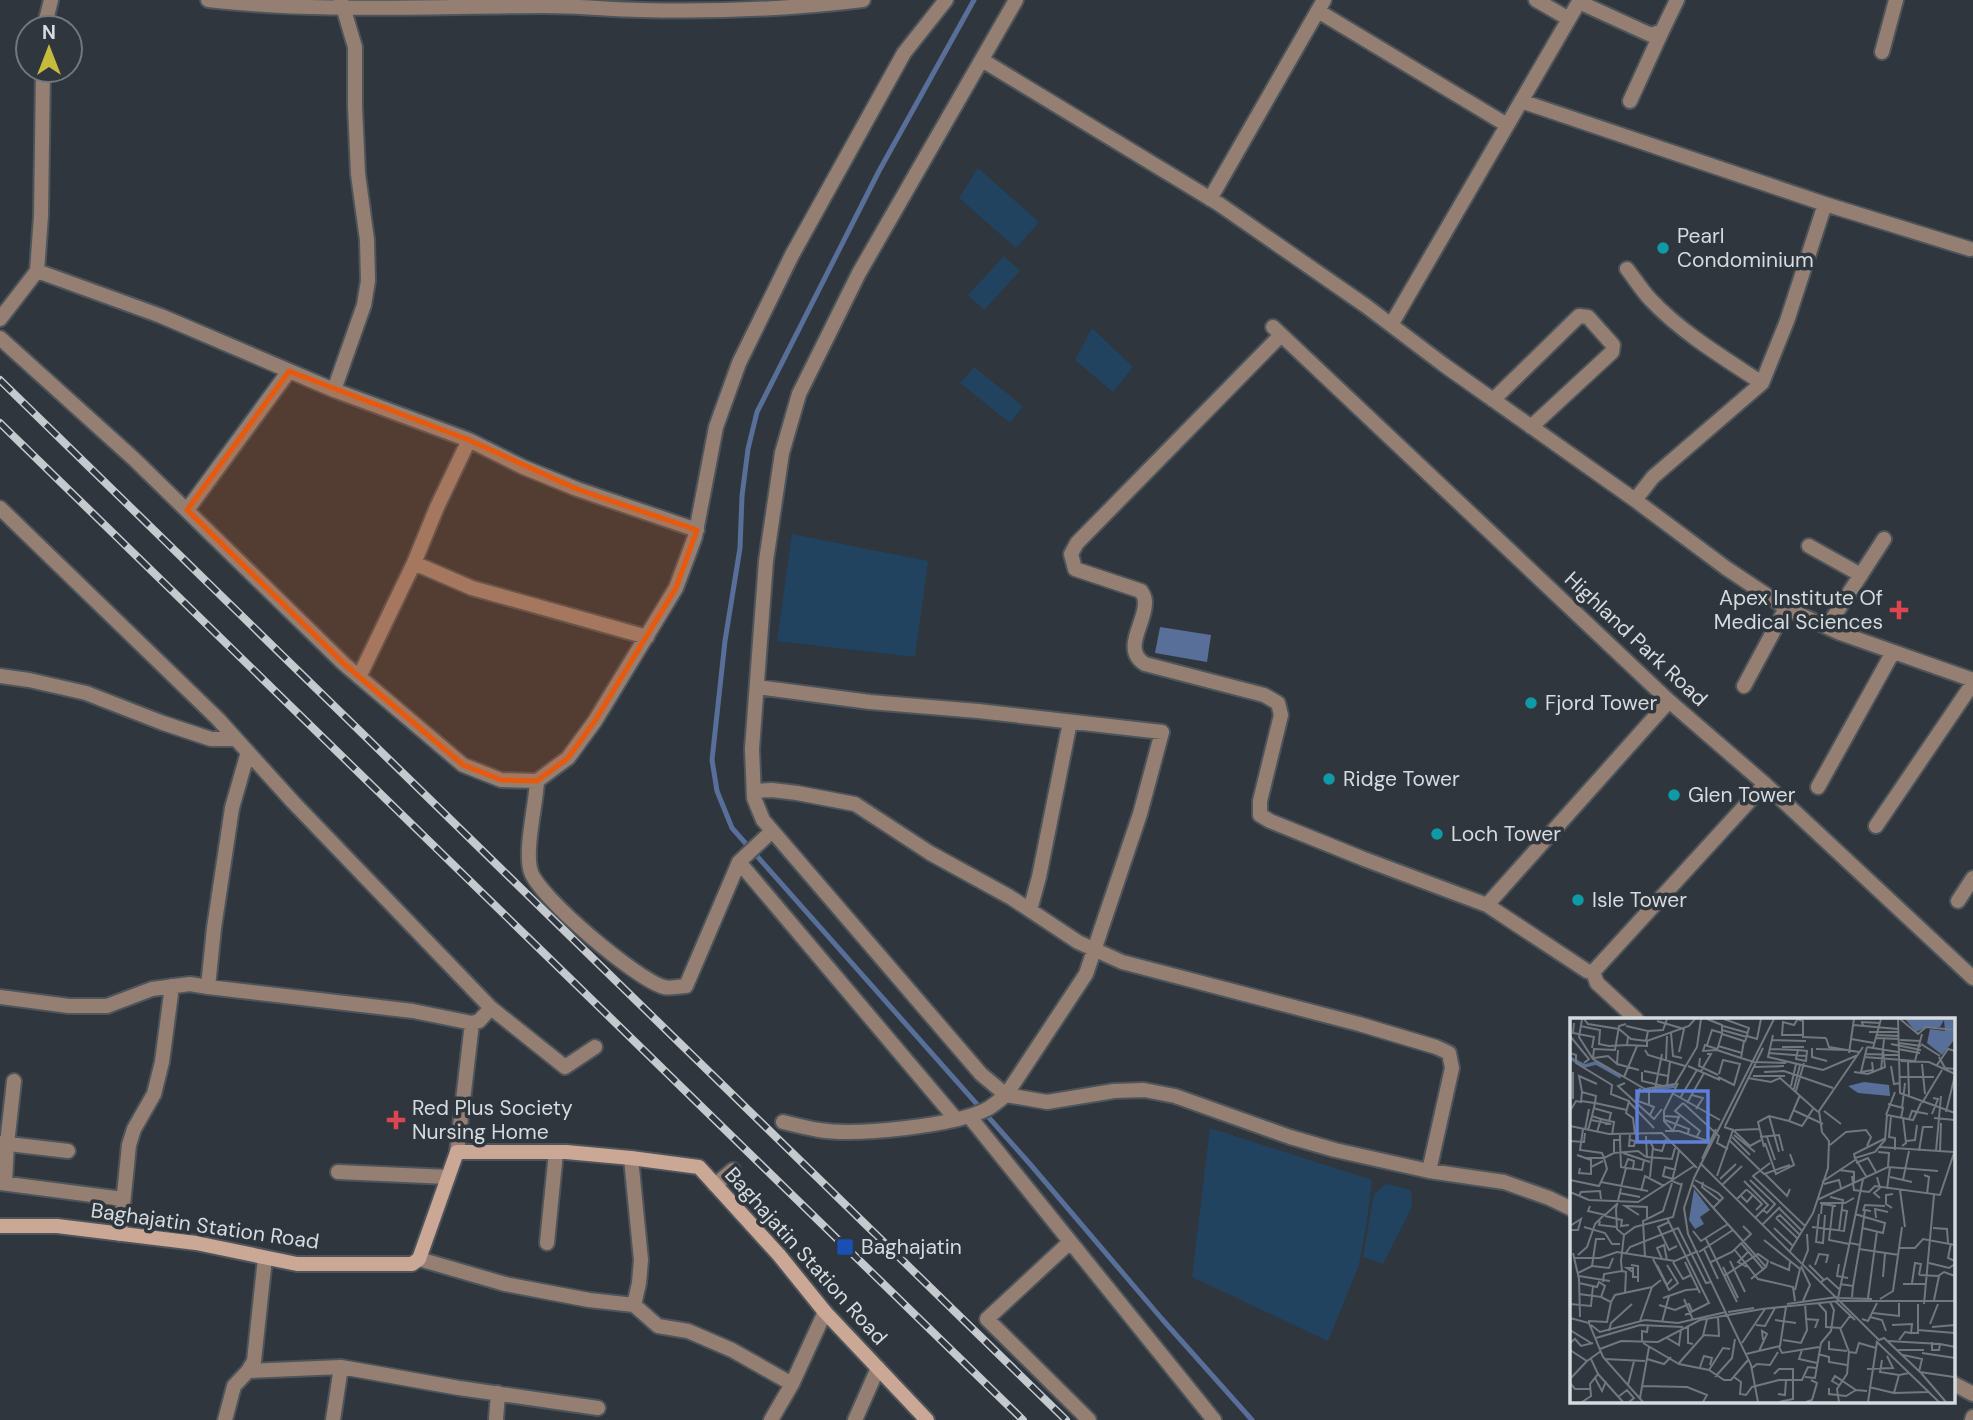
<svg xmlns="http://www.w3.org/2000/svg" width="1973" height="1420" viewBox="0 0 1973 1420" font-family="'DM Sans',sans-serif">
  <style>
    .green { fill: #22435f }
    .water { fill: #586f99 }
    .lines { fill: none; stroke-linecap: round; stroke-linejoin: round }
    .stream { stroke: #586f99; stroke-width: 5 }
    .street-casing { stroke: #4d545a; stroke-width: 18 }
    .secondary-casing { stroke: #4d545a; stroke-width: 18 }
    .street { stroke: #957f73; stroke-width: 14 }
    .secondary { stroke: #cba796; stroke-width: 14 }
    .rail-casing { stroke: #c5cace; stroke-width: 8 }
    .rail { stroke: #2f363d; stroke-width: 5; stroke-dasharray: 16; stroke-linecap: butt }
    .marked { fill: #e8590c; fill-opacity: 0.2; stroke: #e8590c; stroke-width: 5; stroke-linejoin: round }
    .culture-dot { fill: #0f9aa8; stroke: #2f363d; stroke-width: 2.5 }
    .health-dot { fill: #e0444e; stroke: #2f363d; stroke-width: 2.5 }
    .transit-dot { fill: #1a4fb4; stroke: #2f363d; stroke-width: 2.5 }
    .labels { text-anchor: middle; stroke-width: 7; stroke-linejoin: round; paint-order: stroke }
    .poi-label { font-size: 21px; fill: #d6dbdf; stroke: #2f363d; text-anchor: start }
    .street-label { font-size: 21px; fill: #d6dbdf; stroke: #2f363d }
    .inset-river { fill: none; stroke: #586f99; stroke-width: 3.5 }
    .inset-road { fill: none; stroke: #72787e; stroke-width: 2 }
    .view { fill: #5e7fda; fill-opacity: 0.15; stroke: #5e7fda; stroke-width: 3.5 }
    .inset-edge { fill: none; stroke: #d6dbdf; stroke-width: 3.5 }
  </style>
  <rect width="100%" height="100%" fill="#2f363d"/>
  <path class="green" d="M978,168L1039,222L1016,248L959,198Z
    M1004,256L1020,271L984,310L968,295Z
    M1092,328L1133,367L1113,392L1075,360Z
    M974,367L1023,406L1010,423L960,383Z
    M792,534L928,561L915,657L777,641Z
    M1210,1128L1372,1180L1367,1221L1359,1265L1328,1341L1192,1277Z
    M1386,1184L1411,1190L1412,1207L1383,1264L1363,1257L1374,1194Z"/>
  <path class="water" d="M1160,627L1211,635L1207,662L1155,653Z"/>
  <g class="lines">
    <path class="stream" d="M974,0L879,171L757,412L748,449L742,496L740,548L725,641L712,760L717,791L732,828L1030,1164L1162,1319L1252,1420"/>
    <g class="street-casing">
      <path id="street" d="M208,0C320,13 432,6 544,6C576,6 608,9 640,10C714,12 790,9 863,0
        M341,0L355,47V106L358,174L367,240L368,281L364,305L334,390L469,440L437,507L414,563L359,677
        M1536,0L1569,19
        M1579,2L1651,35L1662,31L1677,0
        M1318,11L1507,125
        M44,28L51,0
        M1882,52L1896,0
        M982,60L1219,204L1366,306L1444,365L1635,500L1726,568L1786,608L1840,633L1973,680
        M43,70L41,216L37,271L161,316L334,390
        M1521,101L1825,204L1787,321L1762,383L1653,477L1635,500
        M1630,101L1662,31
        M1210,199L1324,0
        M1825,204L1970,249
        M1627,269C1635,279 1642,291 1651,300C1682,333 1724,358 1762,383
        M0,319L37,271
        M1391,325L1580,0
        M1273,327L1669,701L1765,784L1973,978
        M1281,335L1077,543L1071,554L1075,569L1141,591C1143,594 1145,599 1145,602C1146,623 1121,649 1145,664L1264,695L1278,703L1281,715L1260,801V815L1270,821L1364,859L1487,905L1587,971L1593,972L1597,983L1636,1019
        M0,338L134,459L344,664L463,765L501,780L537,781L568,758L595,721L676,588L695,537L716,427L739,363L792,255L904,53L946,0
        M1493,400L1579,316L1588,317L1613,345L1612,352L1531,427
        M469,440L523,467L577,489L697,530
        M0,508L218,719L293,802L491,1008L479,1021L472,1023
        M187,510L289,371
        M1809,546L1861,575
        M414,563L472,588L647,637
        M1827,627L1884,539
        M0,676L29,680L86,693L163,723L211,739H236
        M1744,686L1786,608
        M757,687L870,702L978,711L1162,732L1140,814L1086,974L1006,1095L981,1074L763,820L754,798L752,749L766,561L782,453L799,394L859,273L1016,0
        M537,781C536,805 524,851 531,872C540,898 637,980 664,987C670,989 679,986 686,986L739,862L772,831
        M1818,787L1893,652
        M754,791L772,790L797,793L855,804L930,853L1010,897L1078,942L1122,962L1359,1024L1436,1047L1449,1053L1452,1068L1429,1171
        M1876,826L1973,683
        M739,862L955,1118
        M1958,901L1973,878
        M1487,905L1669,701
        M1030,910L1039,877L1070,722
        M1593,972L1765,784
        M208,987L214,928L232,808L248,752
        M0,997L69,1006H107L152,989L190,984L208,987L413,1011L472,1023L457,1152
        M491,1008L565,1067L595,1047
        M969,1116L1214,1420
        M783,1122C795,1125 807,1128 819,1130C856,1136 957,1126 989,1108C995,1104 1001,1099 1006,1095L1047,1102L1114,1091L1144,1090L1175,1096L1290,1137L1335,1150L1429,1171L1504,1182L1549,1198L1572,1209
        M0,1143L68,1151
        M631,1158L641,1260L639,1283L634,1305
        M338,1172L448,1177
        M0,1183L123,1199
        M5,1183L7,1144L14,1081
        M715,1185L733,1170
        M120,1234L129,1145L134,1129L154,1094L162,1062L172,986
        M1070,1242L987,1319L1089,1420
        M547,1243L556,1152
        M419,1259L505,1284L589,1300L634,1305L658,1326L688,1331L732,1350L792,1384
        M248,1371L341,1367L459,1388L598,1408
        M1954,1384L1973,1394
        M225,1420L234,1386L248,1371L254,1361L265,1258
        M333,1420L341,1367
        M496,1420L498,1393
        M771,1420L792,1384L825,1312
        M855,1420L878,1368
        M1972,1420L1973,1417"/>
    </g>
    <g class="secondary-casing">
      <path id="secondary" d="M0,1226H57L196,1243L297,1264H412L419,1259L457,1152H566L631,1158L699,1167L779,1255L825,1312L927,1420"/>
    </g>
    <use href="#street" class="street"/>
    <use href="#secondary" class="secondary"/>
    <g class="rail-casing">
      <path id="rail" d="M0,380L1066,1420
        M0,423L1023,1420"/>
    </g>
    <use href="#rail" class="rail"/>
  </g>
  <path class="marked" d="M289,371L469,440L577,489L697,530L676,588L595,721L568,758L537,781L501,780L463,765L344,664L187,510Z"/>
  <g class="culture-dot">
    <circle cx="1663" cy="248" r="7"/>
    <circle cx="1531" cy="703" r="7"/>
    <circle cx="1329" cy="779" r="7"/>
    <circle cx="1674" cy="795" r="7"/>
    <circle cx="1437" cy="834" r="7"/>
    <circle cx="1578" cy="900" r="7"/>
  </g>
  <g class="health-dot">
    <path d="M1895.5 599.5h7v7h7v7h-7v7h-7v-7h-7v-7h7z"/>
    <path d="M392.5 1109.5h7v7h7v7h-7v7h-7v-7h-7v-7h7z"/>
  </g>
  <rect class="transit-dot" x="836" y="1238" width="18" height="18" rx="3.5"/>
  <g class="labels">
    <g class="poi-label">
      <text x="1677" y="243">Pearl<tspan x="1677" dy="24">Condominium</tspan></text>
      <text x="1883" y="605" text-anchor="end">Apex Institute Of<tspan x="1883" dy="24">Medical Sciences</tspan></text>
      <text x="1545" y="710">Fjord Tower</text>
      <text x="1343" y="786">Ridge Tower</text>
      <text x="1688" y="802">Glen Tower</text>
      <text x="1451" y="841">Loch Tower</text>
      <text x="1592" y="907">Isle Tower</text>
      <text x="412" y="1115">Red Plus Society<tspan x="412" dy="24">Nursing Home</tspan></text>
      <text x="861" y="1254">Baghajatin</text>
    </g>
    <g class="street-label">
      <text transform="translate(1636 639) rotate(43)" y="7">Highland Park Road</text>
      <text transform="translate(205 1226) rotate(8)" y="7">Baghajatin Station Road</text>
      <text transform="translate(806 1256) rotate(48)" y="7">Baghajatin Station Road</text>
    </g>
  </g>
  <g transform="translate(1570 1018)">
    <rect width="385" height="385" fill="#2f363d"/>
    <path d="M335,1H385V21L372,37L357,25L360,11L375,13L374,2L370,9H356L346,14ZM294,64L319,67L320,78L288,75L278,68ZM124,171L140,192L130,199L134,206L125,211L119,202Z" fill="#586f99"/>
    <path class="inset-river" d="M0,40L15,48L26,45L51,59M82,72L105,68"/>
    <path class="inset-road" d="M12,1L9,19L23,41L75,71L105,66L127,29L131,1M14,1L18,6L49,11L61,21L77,23L119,8L125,1M137,1L152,7V16L174,23L171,40L184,44M154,1L179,10L175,24M227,1L233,3V17H212L213,4L224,7L227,2M328,1L330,75L385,95M330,1L348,16L356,9L385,12M87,3L114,11L109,34M4,5L3,15L24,19L22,30M283,7L328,11M10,8L30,12L29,26L39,28L57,27L58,19M56,8L78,13M153,8L178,15M293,8L292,4L310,5M152,12L177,19M299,14H329M101,15L103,38L112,40M152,16L147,32L171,40M203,17L198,39L253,52L288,37M306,17L329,18M0,18L19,41L14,45M177,18L187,21L191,1M232,19L256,20M256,20L259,29L289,34M306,20L329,21M281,21L304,25M202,22L236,23M330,22L351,23M76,23L78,13L93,12L97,1M329,25L351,28M321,26L351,32M351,26L370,38M57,27L77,28V23M137,27L142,12L152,15M148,28L172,35M212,29H234M297,29L291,54L303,52L302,44M297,29L328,34M242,30V39L257,43M303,30L311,1M200,31L228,32L237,33L236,43L226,41L228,32M246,31L278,32M328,31L350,35M75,32L78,37L115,48M147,32L133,33L135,27L147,31M0,35L6,37V45L42,67L41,76L59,83L56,95L63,100L65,117M199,35L236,38M279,35L284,1M296,36L328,37M294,39L345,43L352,16M369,39L375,50L385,51M23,40L24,31L45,32L49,8L56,6M24,40L38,38L47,46L48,32M130,40L129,48L148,57M96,43L97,18M331,43L359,44L385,56M338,43L339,78M184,44L216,45M47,46L69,52M352,46L355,76M367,47L378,31L385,33M118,48L150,62M321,48L324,66L330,65M184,49L214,48M311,52L314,21M74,53L98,58M131,53L141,36H137M72,54V63L93,68M194,54L214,53L263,70M284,54L298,56L315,49L313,32M183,58H215M54,59L67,28M148,59L164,67L170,46L153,42L149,56M330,59H364M178,60L201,64L210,60L248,94M55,65L48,68L84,101L92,91M97,68L100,44M221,68L226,46M70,70L68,83L79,87M79,71V87L84,89L80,97M85,71L92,36M224,71L230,47M226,73L234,45M12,74L9,58L27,66M102,75L150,102M122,77L133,80L126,91M110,80L127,52M3,81V54M59,84L84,110M113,85L149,118L147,125L158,131M113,85L105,93L130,113L127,118M117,85L134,55M352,85L372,52M318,86L333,90L331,100M23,90L41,95L39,103M332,90L335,65M223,92L253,106M0,93L6,83L11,84L12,74L26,78L25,85L11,83M254,93L271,106M376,94L385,57M362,96L368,81L363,80M316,97L325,74M22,98L25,85L57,92M94,98L109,99L103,113L94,103V93L108,65M199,98L209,134M321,98L319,119L325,120V132M364,100L385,102M339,101L342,93L358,96M21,102L41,106H35M95,102L119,111L118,115M219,103L232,108L243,91M0,108L39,116L92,115L127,150M155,108L193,30M13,111L10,132L32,135L34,140L44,135M162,111L180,128L191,122M15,112L19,91M18,112L22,98L31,101M165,112L190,111M95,113H109L138,123M27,114L31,101L44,104L42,117M50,117V122H44V135L68,133L76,139M164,117L185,134M76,118L77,139L102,141L105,130M162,119L180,137M190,119L209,117L213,133M197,119L205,142M50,122L51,149L56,150L51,169M60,122L65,123L64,128H59L60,117M79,122L83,129L80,159M159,122L194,156L220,147M0,123L14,124L15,115M336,123L345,122L347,107M195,125L206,156L224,147L220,136M260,127L276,114L296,112L301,119L297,128M332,128L336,125L333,100M194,129L188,104L199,98L219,103L230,77M309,129L384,134M83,131L92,133L96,121M109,133L102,163L112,167M349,133L353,109H363M366,133L371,78M370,133L371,105M308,134L319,135L318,149M53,135L80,144M7,137L21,142V149M285,140L284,136L316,120M132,141L146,111M130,145L309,322L314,320L350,354L384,359M200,145L183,158L235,208M286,145L298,140L306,154M55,149L58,141L64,143L63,151M10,150L9,155L21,156V149L33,143M56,150L72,152L74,142M269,152L284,154V164M195,156L217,178L220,171M354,157L359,159L357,176M147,158L163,112L154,109M282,158L284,172L299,174L305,168L370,177L385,132M296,158L285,140L305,134L315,122L317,97L343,102L351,85M307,159L310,170L304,175L310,180M320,159L342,164M103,161L93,158L95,149L106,152M150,161L166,146M0,162L29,168L37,151L34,140H14M125,162L148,175L153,180L150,183M180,162L205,186L197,195L193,192M333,162L339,133M174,163L198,187L186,199M31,164L78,173M133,164L132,169L150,183L144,189M252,164L285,142M254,166L269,162L271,170M123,167L196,249L181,261M152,167L172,148M51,170L46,191L47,211L54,217L65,209L103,199L112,165M317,171L320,149M330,172L335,209M71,173L75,158L94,168M0,174L19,182L68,184L124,148M49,175L70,179M183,177L192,186L186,192M9,178L11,174L30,173L31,181M260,179L273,182L269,213M167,181L176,172H177L183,177L177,184L171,178M247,182L318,149L368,153M250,185H275L284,180M263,187L259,222L279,226M20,188L18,193L35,197L47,186M209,190L232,213M322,190L316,186V177L323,176M293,193L295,187L315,188M249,196L246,224L253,225L255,197M251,196L252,186L266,188M285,196L315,205L313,215L292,210M69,197L55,188L77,189V200M35,198L52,202L51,208L59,207M97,200L139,285L115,297M206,200L210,197L230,217M206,200L228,221M306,200L305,191L318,194M30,203L29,207L47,209M99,204L88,209L99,232L107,228M193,206L210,189M0,208L11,201L8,212H0M14,209L35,215L42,226H50M242,209L274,213L277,193L272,192M204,210L223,228M363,210L377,211L378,225M123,213L131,223L158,206M54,217L51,243L52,253L56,254L55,276M136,221L167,284M194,222L230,251L225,272M171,225L194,252M280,225L290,227L283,268M381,225L378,240L385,243M290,227L295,192L301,193M330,230H345L353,221L385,227M134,231L148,261M164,231L188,261L223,269L225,283M289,231L329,237M220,233L243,195L258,150L259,123L252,114L249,93L293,29M129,234L163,212M3,235L9,261L10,299M56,235L60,229L108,210L121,236M8,237L17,229L25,206L35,196M122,237L136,265L141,264M75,239L73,203L93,193L102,165M5,240H30L47,234L105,243L128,233M83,241L99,272L108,265L97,247M92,241L87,230L94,227L97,242M160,243L175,274M103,244L113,261L121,257M115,244L128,271M141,244L162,234L181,216L173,208M200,244L219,252L220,244M359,245L379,250L385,246M269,246L267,258L278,260M61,247L68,248V264M87,247L97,267L102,261M232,247L238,232L237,216M239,247L254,262M245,247L249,236L258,237L256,245M22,248L39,250L43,240M231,248L240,267L233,283M153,249L168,280M177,249L168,244L178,234M63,254L57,250H63V259H68M8,255L22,248L26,221H35M349,257L368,258L374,254L385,258M9,258L40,263M154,258L188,236L198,243L196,249M313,259L315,236M33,264L34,256L52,253M251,264L257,260L269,271M342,265L345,245L351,246L349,257M270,266L283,268L282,279M333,266H355M9,276L31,279L35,268L29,264L27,269L9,265M93,280L116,272L128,271L130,275M268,280L293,161M269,280L302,281M298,280L307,213M114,281L123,302M310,281L323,273L332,209M364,282L369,258M41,284L45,277L82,269L91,262M266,284L285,302M248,285L256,294V309L271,310L280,298M0,286L21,288L23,268M217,286L267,279M354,286L364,177M89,287L105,292L119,286L122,293M158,294L184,290M303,295L329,298V285M300,299L312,302L316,313M0,300L19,305L33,339L73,384M235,301L248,302L245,310M292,301L298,303L307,285M205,302L226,305M18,303L37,304L41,284L31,279M70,303L82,269M92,304L99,278M360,306L368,286M21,307L30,314L75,302L108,305L156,294M186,307L195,308L205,290M322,307L342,306L341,315L335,314L329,322M118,308V325L123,326M362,309L385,307M0,312L21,325M348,312L385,315M39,313L41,305L62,286M341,315H348V286M134,317L149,318L148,299M26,320L70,307L113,309M97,320L109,327L111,311M213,322L231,325L237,312L235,286M259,323V331L277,333M306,323L369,384M318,323L370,326M72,324V313L77,314L78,307M362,324V332H369L370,326L385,329M0,325L5,321L11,328L23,325M73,325L109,346L139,352L154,362H161L178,342M172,325L195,291M209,329L212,335L249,329M30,331L51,323L88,324L130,302L192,291L269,283H385M0,332L17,343L31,333M232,332L229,341L247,345M326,332H354M189,333L197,316L192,313L193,322M279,334L286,335L289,325L306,330M352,335L385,340M176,336L210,328L216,289M248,336L259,339V344L277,347M333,337L352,341L349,354M385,340V363M35,341L75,343M77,341L94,346L101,339M312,342L310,354L329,357M109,345L133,318L137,301M130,349L134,338L142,340L140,347M182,350L187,346L200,347L208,334M297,351L323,350L317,338M139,352L153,330L160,331M351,355L376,384M28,356L53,384M204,356L209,351H223V381L209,384M145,359L162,340L165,321M164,359L171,364L170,376L176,377L182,369L209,362H232L238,349L246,350M235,359L245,360L251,325L261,313L264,292L260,284M25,360L32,373L36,363M0,361L17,343M0,365L5,371H20M58,367L64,343M269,367L262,363L265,358L286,372L297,373M72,368L117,369L137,377L133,384M299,369L324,375L329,357L339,355M259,370V376L276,378L286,372M324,375L358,374M208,376L215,377L216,362M48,379L57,372L64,380L59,384M70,380L79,329M12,384L21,378L20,366L28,356L21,341M188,384L181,347L118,216L114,190L124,160L204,1M236,384L242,382L247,365L241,362M269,384L267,371L277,356L279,334L270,310M298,384L307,324"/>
    <path class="view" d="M67,73H138V124H67Z"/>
    <rect width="385" height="385" class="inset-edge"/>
  </g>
  <g transform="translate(49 49)"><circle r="33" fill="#2f363d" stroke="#72787e" stroke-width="2"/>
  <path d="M0-5L12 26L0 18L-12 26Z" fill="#c5bc3d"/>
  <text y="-10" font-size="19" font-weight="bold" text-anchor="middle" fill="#d6dbdf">N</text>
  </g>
</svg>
